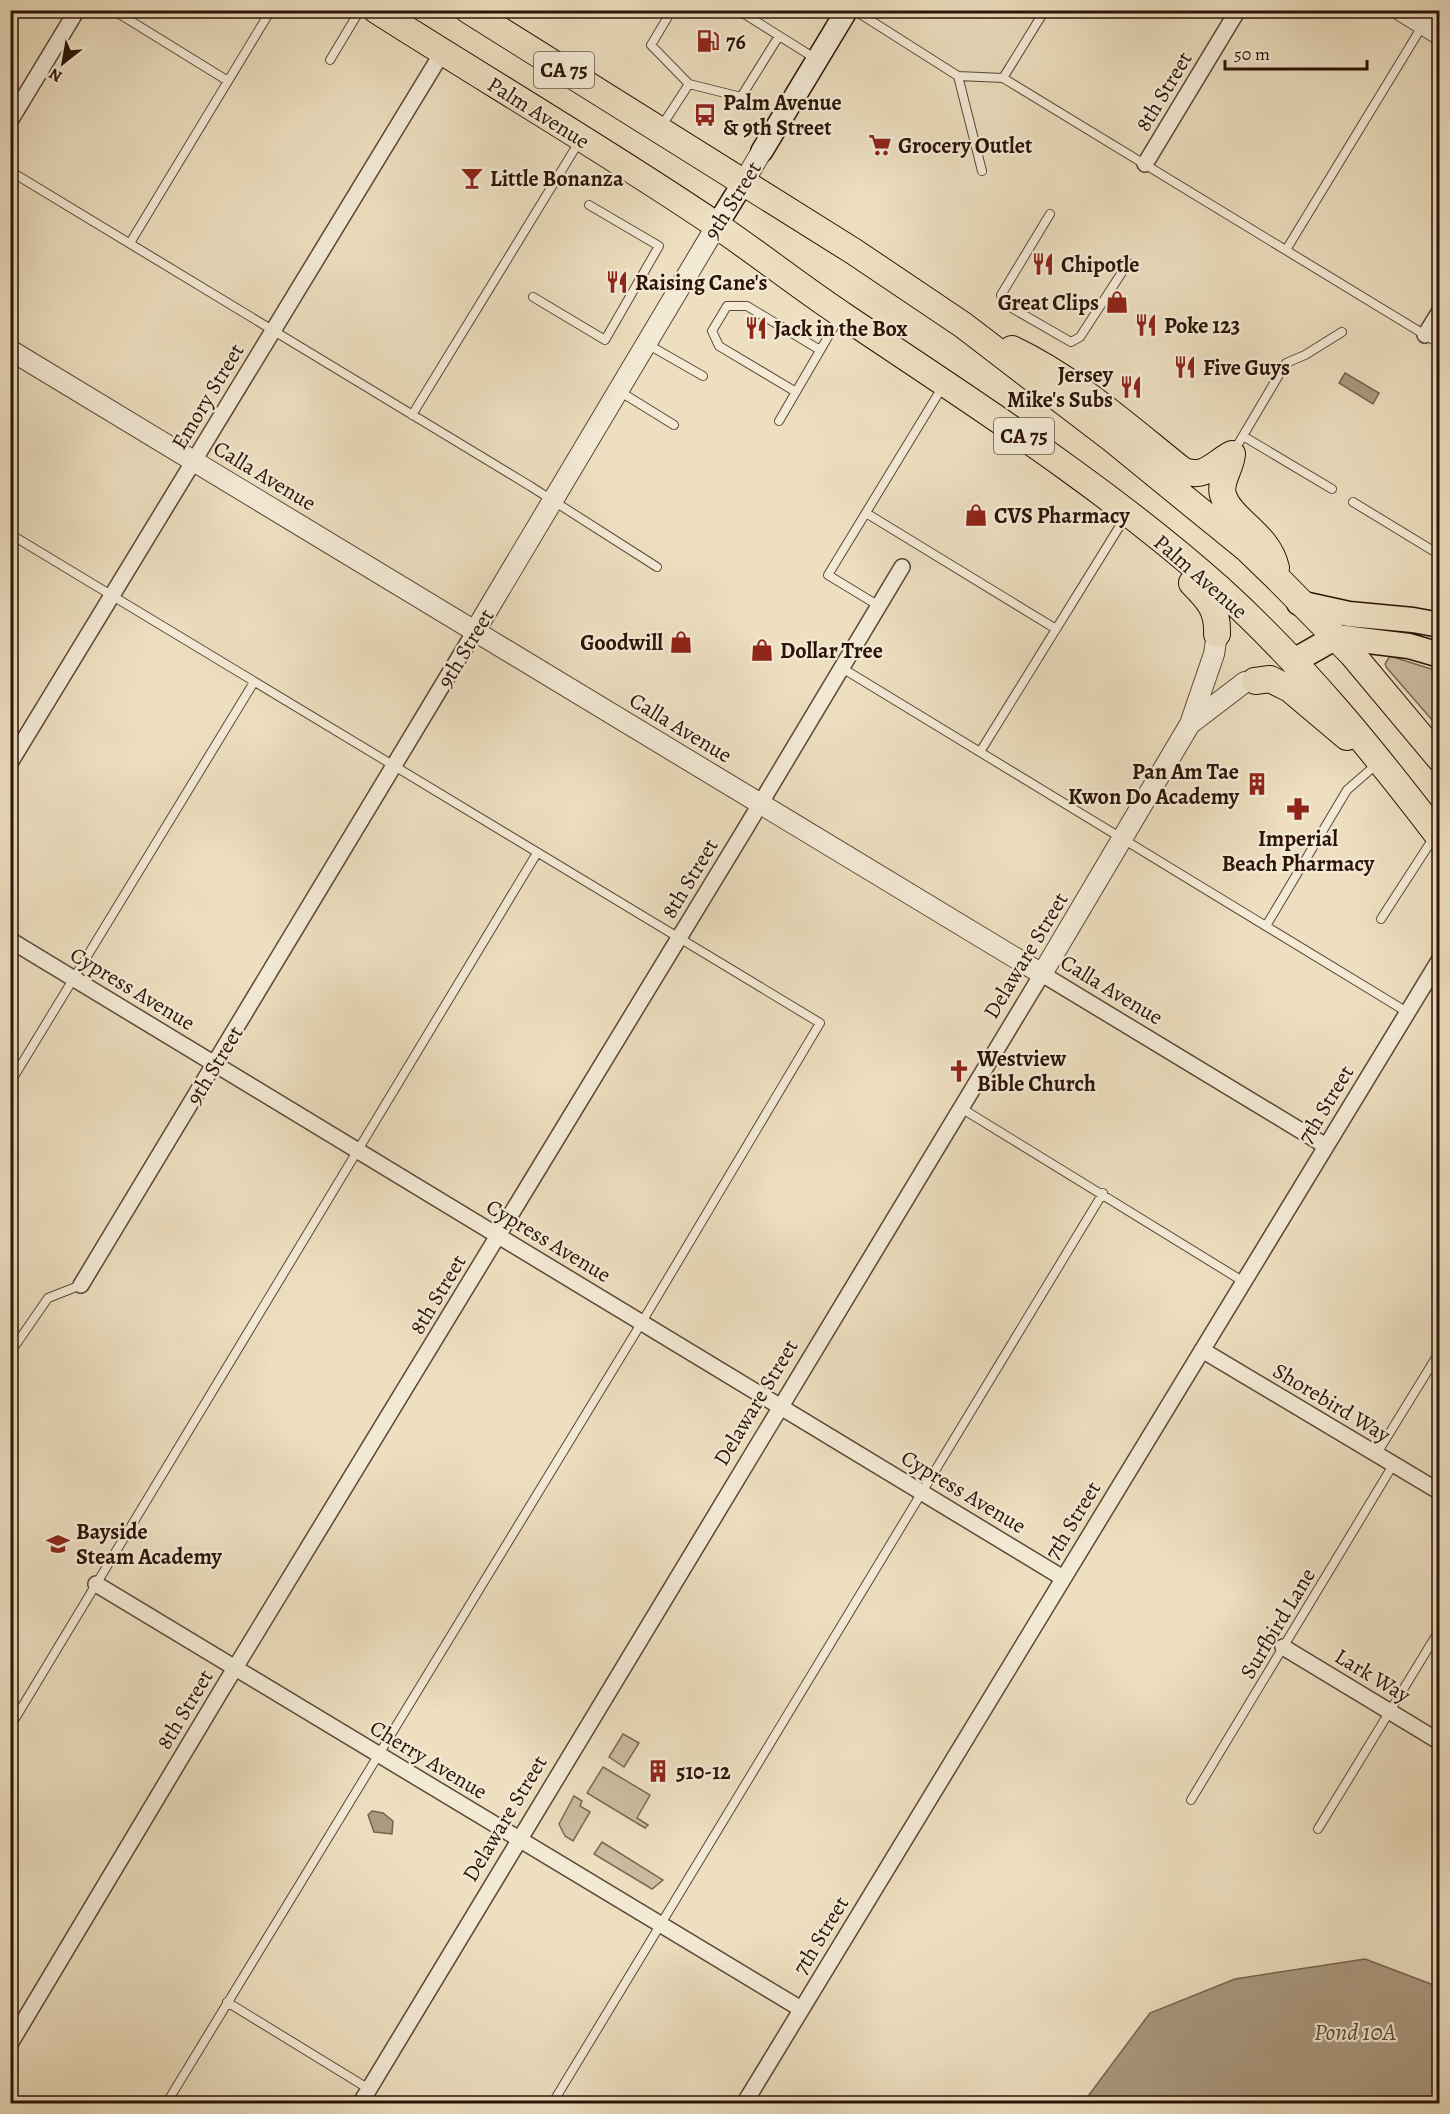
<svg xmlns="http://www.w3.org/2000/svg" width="1450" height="2114" viewBox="0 0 1450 2114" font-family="Alegreya,serif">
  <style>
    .green { fill: #ccbca0; stroke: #7c6853; stroke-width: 1.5 }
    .water { fill: #ab9a81; stroke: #786450; stroke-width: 1.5 }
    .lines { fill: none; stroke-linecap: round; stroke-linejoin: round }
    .service-casing { stroke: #5c4634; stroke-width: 10 }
    .minor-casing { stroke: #5c4634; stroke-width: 18 }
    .tertiary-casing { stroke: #5c4634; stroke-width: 22 }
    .secondary-casing { stroke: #2c1306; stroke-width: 24 }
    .primary-casing { stroke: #2c1306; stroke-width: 27 }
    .trunk-casing { stroke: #2c1306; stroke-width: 28 }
    .service { stroke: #f3ead6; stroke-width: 8 }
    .minor { stroke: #f3ead6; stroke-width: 15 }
    .tertiary { stroke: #f3ead6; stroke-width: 20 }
    .secondary { stroke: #f3ead6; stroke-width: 21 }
    .primary { stroke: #eddfc0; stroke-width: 24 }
    .trunk { stroke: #eddfc0; stroke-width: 26 }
    .labels { text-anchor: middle; stroke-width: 4.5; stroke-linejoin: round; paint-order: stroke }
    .shield { fill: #f3ead6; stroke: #685444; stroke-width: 1.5 }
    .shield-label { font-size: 21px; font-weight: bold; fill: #2c1306 }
    .poi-label { font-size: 22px; font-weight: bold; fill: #2c1306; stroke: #f3ead6; text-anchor: start }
    .street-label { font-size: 22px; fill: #2c1306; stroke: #f3ead6 }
    .water-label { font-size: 24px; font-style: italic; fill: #5f4937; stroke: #f3ead6 }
  </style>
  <rect width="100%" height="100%" fill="#eddfc0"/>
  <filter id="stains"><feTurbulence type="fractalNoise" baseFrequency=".00333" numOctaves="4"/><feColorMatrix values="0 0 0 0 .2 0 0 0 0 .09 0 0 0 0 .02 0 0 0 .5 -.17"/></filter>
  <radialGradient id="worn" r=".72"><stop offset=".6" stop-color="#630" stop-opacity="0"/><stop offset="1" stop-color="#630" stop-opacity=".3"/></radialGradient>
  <path class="green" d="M1390,656L1434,670L1439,676V728L1387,668L1385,664Z
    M623,1734L639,1743L624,1767L609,1757Z
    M603,1767L650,1795L637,1818L648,1825L645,1828L587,1793Z
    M574,1796L582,1801L580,1806L590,1812L573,1841L565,1836L559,1824Z
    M602,1842L663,1880L652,1889L594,1854Z"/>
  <path class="water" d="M1345,373L1379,393L1373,404L1339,383Z
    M372,1811L383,1813L393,1821L392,1834L374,1832L368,1815Z
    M1365,1959L1439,1987V2103H1083L1150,2013L1235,1979Z"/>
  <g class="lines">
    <g class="service-casing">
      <path id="service" d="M113,10L228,81
        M738,10L816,59
        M854,10L958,76L1003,78L1440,344
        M330,60L360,10
        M958,76L982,171
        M1003,78L1045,10
        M689,84L741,97L779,36
        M661,127L689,84L651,45L672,10
        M10,171L530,486L657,567
        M1050,214L1001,295L1003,303L1071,342L1080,337L1128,263
        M130,243L271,10
        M1286,250L1432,10
        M533,297L605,340L659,246L589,205
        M647,344L703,376
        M619,391L674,425
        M796,392L719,346L712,331L727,306H747L820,350
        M412,415L579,142
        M779,421L839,318
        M1243,436L1332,489
        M1234,451L1286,363L1305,355L1342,332
        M1353,502L1440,555
        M866,513L1056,629
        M10,534L820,1023L642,1322L166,2104
        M879,606L828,575L943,386
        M1437,622L1440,594
        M842,668L1407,1012
        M980,752L1126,516
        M1381,919L1434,837
        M1266,926L1347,790L1378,763
        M10,1083L254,682
        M961,1108L1244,1282
        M10,1353L48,1298L81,1285
        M1376,1455L1440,1351
        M10,1727L537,853
        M1191,1800L1393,1465
        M1318,1829L1440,1629
        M227,2002L369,2089
        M552,2104L1103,1193"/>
    </g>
    <g class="minor-casing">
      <path id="minor" d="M10,121L77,10
        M1145,164L1238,10
        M1425,335L1440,311
        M10,763L442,53
        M10,940L1063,1578
        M81,1285L475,631
        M1202,1350L1440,1492
        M96,1584L801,2009
        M1283,1647L1440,1742
        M10,2044L221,1691L744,831L902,567
        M360,2104L1042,974L1326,1146
        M744,2104L1440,959"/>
    </g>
    <g class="tertiary-casing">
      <path id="tertiary" d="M1400,10L1440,35
        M743,183L762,151
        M10,350L1042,974L1190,724L1214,654L1217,634
        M475,631L717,225
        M1190,724L1245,682L1255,681"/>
    </g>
    <g class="secondary-casing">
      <path id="secondary" d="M762,151L847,10
        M717,225L743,183"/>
    </g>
    <g class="primary-casing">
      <path id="primary" d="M1299,603L1349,614L1413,620L1440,625
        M1294,661L1336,637L1409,646L1440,655"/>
    </g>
    <g class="trunk-casing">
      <path id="trunk" d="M376,10C489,82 605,150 716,225C759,254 800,287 844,316C972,402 1103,485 1219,588C1302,663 1372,749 1440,838
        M468,10L853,251L963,325L1112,439L1247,549L1279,580L1352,654L1440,759
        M1012,349C1075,379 1127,426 1182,470C1204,480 1213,464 1232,454
        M1232,454C1231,468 1219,482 1223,495C1231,521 1268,533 1276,568
        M1192,583C1209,600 1218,610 1217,634
        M1255,681L1270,679L1290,689L1347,737"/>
    </g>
    <use href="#service" class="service"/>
    <use href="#minor" class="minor"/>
    <use href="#tertiary" class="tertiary"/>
    <use href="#secondary" class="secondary"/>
    <use href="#primary" class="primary"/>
    <use href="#trunk" class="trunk"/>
  </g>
  <defs>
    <g id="fuel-bare" transform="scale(1.8)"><path d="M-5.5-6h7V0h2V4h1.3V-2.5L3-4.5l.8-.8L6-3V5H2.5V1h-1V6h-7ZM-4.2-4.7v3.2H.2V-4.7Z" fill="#8f2418" stroke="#f3ead6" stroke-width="2.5" paint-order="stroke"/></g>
    <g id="bus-bare" transform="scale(1.8)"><path d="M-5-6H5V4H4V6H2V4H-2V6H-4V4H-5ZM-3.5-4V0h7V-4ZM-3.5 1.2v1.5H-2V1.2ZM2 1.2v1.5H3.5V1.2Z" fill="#8f2418" stroke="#f3ead6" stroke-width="2.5" paint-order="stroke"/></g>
    <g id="supermarket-bare" transform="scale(1.8)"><path d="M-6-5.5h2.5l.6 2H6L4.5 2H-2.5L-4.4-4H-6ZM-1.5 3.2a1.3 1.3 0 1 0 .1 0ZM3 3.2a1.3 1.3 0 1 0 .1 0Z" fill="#8f2418" stroke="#f3ead6" stroke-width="2.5" paint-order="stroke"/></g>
    <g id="bar-bare" transform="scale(1.8)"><path d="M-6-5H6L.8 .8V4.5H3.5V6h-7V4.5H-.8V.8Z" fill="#8f2418" stroke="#f3ead6" stroke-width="2.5" paint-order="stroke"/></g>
    <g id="restaurant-bare" transform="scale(1.8)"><path d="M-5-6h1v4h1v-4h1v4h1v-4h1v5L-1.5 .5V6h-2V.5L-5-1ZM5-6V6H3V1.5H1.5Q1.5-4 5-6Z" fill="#8f2418" stroke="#f3ead6" stroke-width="2.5" paint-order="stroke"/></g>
    <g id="shop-bare" transform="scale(1.8)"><path d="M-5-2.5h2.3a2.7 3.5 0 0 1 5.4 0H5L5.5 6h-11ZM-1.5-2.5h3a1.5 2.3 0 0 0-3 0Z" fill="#8f2418" stroke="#f3ead6" stroke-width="2.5" paint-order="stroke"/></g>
    <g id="building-bare" transform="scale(1.8)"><path d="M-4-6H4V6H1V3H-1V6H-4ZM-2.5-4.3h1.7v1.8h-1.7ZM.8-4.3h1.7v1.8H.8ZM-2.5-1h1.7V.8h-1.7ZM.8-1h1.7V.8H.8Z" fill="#8f2418" stroke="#f3ead6" stroke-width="2.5" paint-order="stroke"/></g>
    <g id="pharmacy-bare" transform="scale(1.8)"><path d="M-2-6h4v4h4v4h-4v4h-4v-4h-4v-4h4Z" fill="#8f2418" stroke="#f3ead6" stroke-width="2.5" paint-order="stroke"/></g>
    <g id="church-bare" transform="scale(1.8)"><path d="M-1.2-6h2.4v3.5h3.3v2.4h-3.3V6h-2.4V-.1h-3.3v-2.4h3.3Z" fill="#8f2418" stroke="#f3ead6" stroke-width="2.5" paint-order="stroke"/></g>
    <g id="school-bare" transform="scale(1.8)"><path d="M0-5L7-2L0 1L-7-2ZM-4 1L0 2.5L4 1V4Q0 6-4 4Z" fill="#8f2418" stroke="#f3ead6" stroke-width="2.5" paint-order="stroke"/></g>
  </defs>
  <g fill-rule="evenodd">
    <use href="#fuel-bare" x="708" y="41"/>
    <use href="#bus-bare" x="705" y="115"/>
    <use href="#supermarket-bare" x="880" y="145"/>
    <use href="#bar-bare" x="472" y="178"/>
    <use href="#restaurant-bare" x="1043" y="264"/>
    <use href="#restaurant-bare" x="617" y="282"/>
    <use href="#shop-bare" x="1117" y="302"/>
    <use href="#restaurant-bare" x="1146" y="325"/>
    <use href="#restaurant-bare" x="756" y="328"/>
    <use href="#restaurant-bare" x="1185" y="367"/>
    <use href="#restaurant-bare" x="1131" y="387"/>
    <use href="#shop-bare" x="976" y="515"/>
    <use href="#shop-bare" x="681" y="642"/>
    <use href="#shop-bare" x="762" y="650"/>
    <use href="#building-bare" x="1257" y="784"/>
    <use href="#pharmacy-bare" x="1298" y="809"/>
    <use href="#church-bare" x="959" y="1071"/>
    <use href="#school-bare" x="58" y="1544"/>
    <use href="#building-bare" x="658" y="1771"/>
  </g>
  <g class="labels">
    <g class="shield">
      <rect x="534" y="52" width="60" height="36" rx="4.5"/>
      <rect x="994" y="418" width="60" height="36" rx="4.5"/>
    </g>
    <g class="shield-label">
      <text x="564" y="77">CA 75</text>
      <text x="1024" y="443">CA 75</text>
    </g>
    <g class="poi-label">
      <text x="726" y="49">76</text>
      <text x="723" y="110">Palm Avenue<tspan x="723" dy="25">&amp; 9th Street</tspan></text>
      <text x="898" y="153">Grocery Outlet</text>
      <text x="490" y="186">Little Bonanza</text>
      <text x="1061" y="272">Chipotle</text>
      <text x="635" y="290">Raising Cane's</text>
      <text x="1099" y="310" text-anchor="end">Great Clips</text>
      <text x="1164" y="333">Poke 123</text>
      <text x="774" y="336">Jack in the Box</text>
      <text x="1203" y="375">Five Guys</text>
      <text x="1113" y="382" text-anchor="end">Jersey<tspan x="1113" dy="25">Mike's Subs</tspan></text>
      <text x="994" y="523">CVS Pharmacy</text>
      <text x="663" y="650" text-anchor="end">Goodwill</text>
      <text x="780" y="658">Dollar Tree</text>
      <text x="1239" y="779" text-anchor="end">Pan Am Tae<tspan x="1239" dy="25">Kwon Do Academy</tspan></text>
      <text x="1298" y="846" text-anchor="middle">Imperial<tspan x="1298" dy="25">Beach Pharmacy</tspan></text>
      <text x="977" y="1066">Westview<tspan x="977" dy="25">Bible Church</tspan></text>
      <text x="76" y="1539">Bayside<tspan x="76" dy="25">Steam Academy</tspan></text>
      <text x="676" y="1779">510-12</text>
    </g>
    <g class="street-label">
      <text transform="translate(1163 91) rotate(-59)" y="8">8th Street</text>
      <text transform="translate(539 112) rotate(32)" y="8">Palm Avenue</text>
      <text transform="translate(732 200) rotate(-58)" y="8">9th Street</text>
      <text transform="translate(207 396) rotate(-59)" y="8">Emory Street</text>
      <text transform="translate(265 475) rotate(31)" y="8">Calla Avenue</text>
      <text transform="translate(1201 576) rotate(41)" y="8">Palm Avenue</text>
      <text transform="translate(465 648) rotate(-59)" y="8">9th Street</text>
      <text transform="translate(681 727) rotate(31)" y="8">Calla Avenue</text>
      <text transform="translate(689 878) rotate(-59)" y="8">8th Street</text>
      <text transform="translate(1025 955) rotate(-59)" y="8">Delaware Street</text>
      <text transform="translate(133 988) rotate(31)" y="8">Cypress Avenue</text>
      <text transform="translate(1112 989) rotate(31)" y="8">Calla Avenue</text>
      <text transform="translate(214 1065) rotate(-59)" y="8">9th Street</text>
      <text transform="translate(1325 1104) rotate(-59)" y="8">7th Street</text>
      <text transform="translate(549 1240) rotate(31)" y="8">Cypress Avenue</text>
      <text transform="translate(437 1294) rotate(-59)" y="8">8th Street</text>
      <text transform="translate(755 1402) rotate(-59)" y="8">Delaware Street</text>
      <text transform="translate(1332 1402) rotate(31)" y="8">Shorebird Way</text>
      <text transform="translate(964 1491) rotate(31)" y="8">Cypress Avenue</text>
      <text transform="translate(1072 1520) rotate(-59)" y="8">7th Street</text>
      <text transform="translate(1277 1623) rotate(-59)" y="8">Surfbird Lane</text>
      <text transform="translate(1373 1675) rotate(31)" y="8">Lark Way</text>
      <text transform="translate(184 1709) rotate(-59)" y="8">8th Street</text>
      <text transform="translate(429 1759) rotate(31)" y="8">Cherry Avenue</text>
      <text transform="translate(504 1818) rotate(-59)" y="8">Delaware Street</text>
      <text transform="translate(820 1935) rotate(-59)" y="8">7th Street</text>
    </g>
    <g class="water-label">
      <text x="1355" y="2040">Pond 10A</text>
    </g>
  </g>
  <rect width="1450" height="2114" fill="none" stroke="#eddfc0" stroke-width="36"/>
  <rect x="12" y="12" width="1426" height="2090" fill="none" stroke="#2c1306" stroke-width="3"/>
  <rect x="18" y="18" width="1414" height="2078" fill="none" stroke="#2c1306" stroke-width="1.5"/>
  <g transform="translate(63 63) rotate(211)" stroke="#f3ead6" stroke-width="4.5" paint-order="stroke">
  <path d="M0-4.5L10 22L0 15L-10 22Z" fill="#2c1306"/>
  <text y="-9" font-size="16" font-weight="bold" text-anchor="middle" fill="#2c1306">N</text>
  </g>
  <path d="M1225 60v9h142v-9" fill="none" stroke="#2c1306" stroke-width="3"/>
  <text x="1234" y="60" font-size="18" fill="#2c1306" stroke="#f3ead6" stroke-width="4.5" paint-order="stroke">50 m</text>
  <rect width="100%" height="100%" filter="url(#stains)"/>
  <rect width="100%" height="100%" fill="url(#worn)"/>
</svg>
